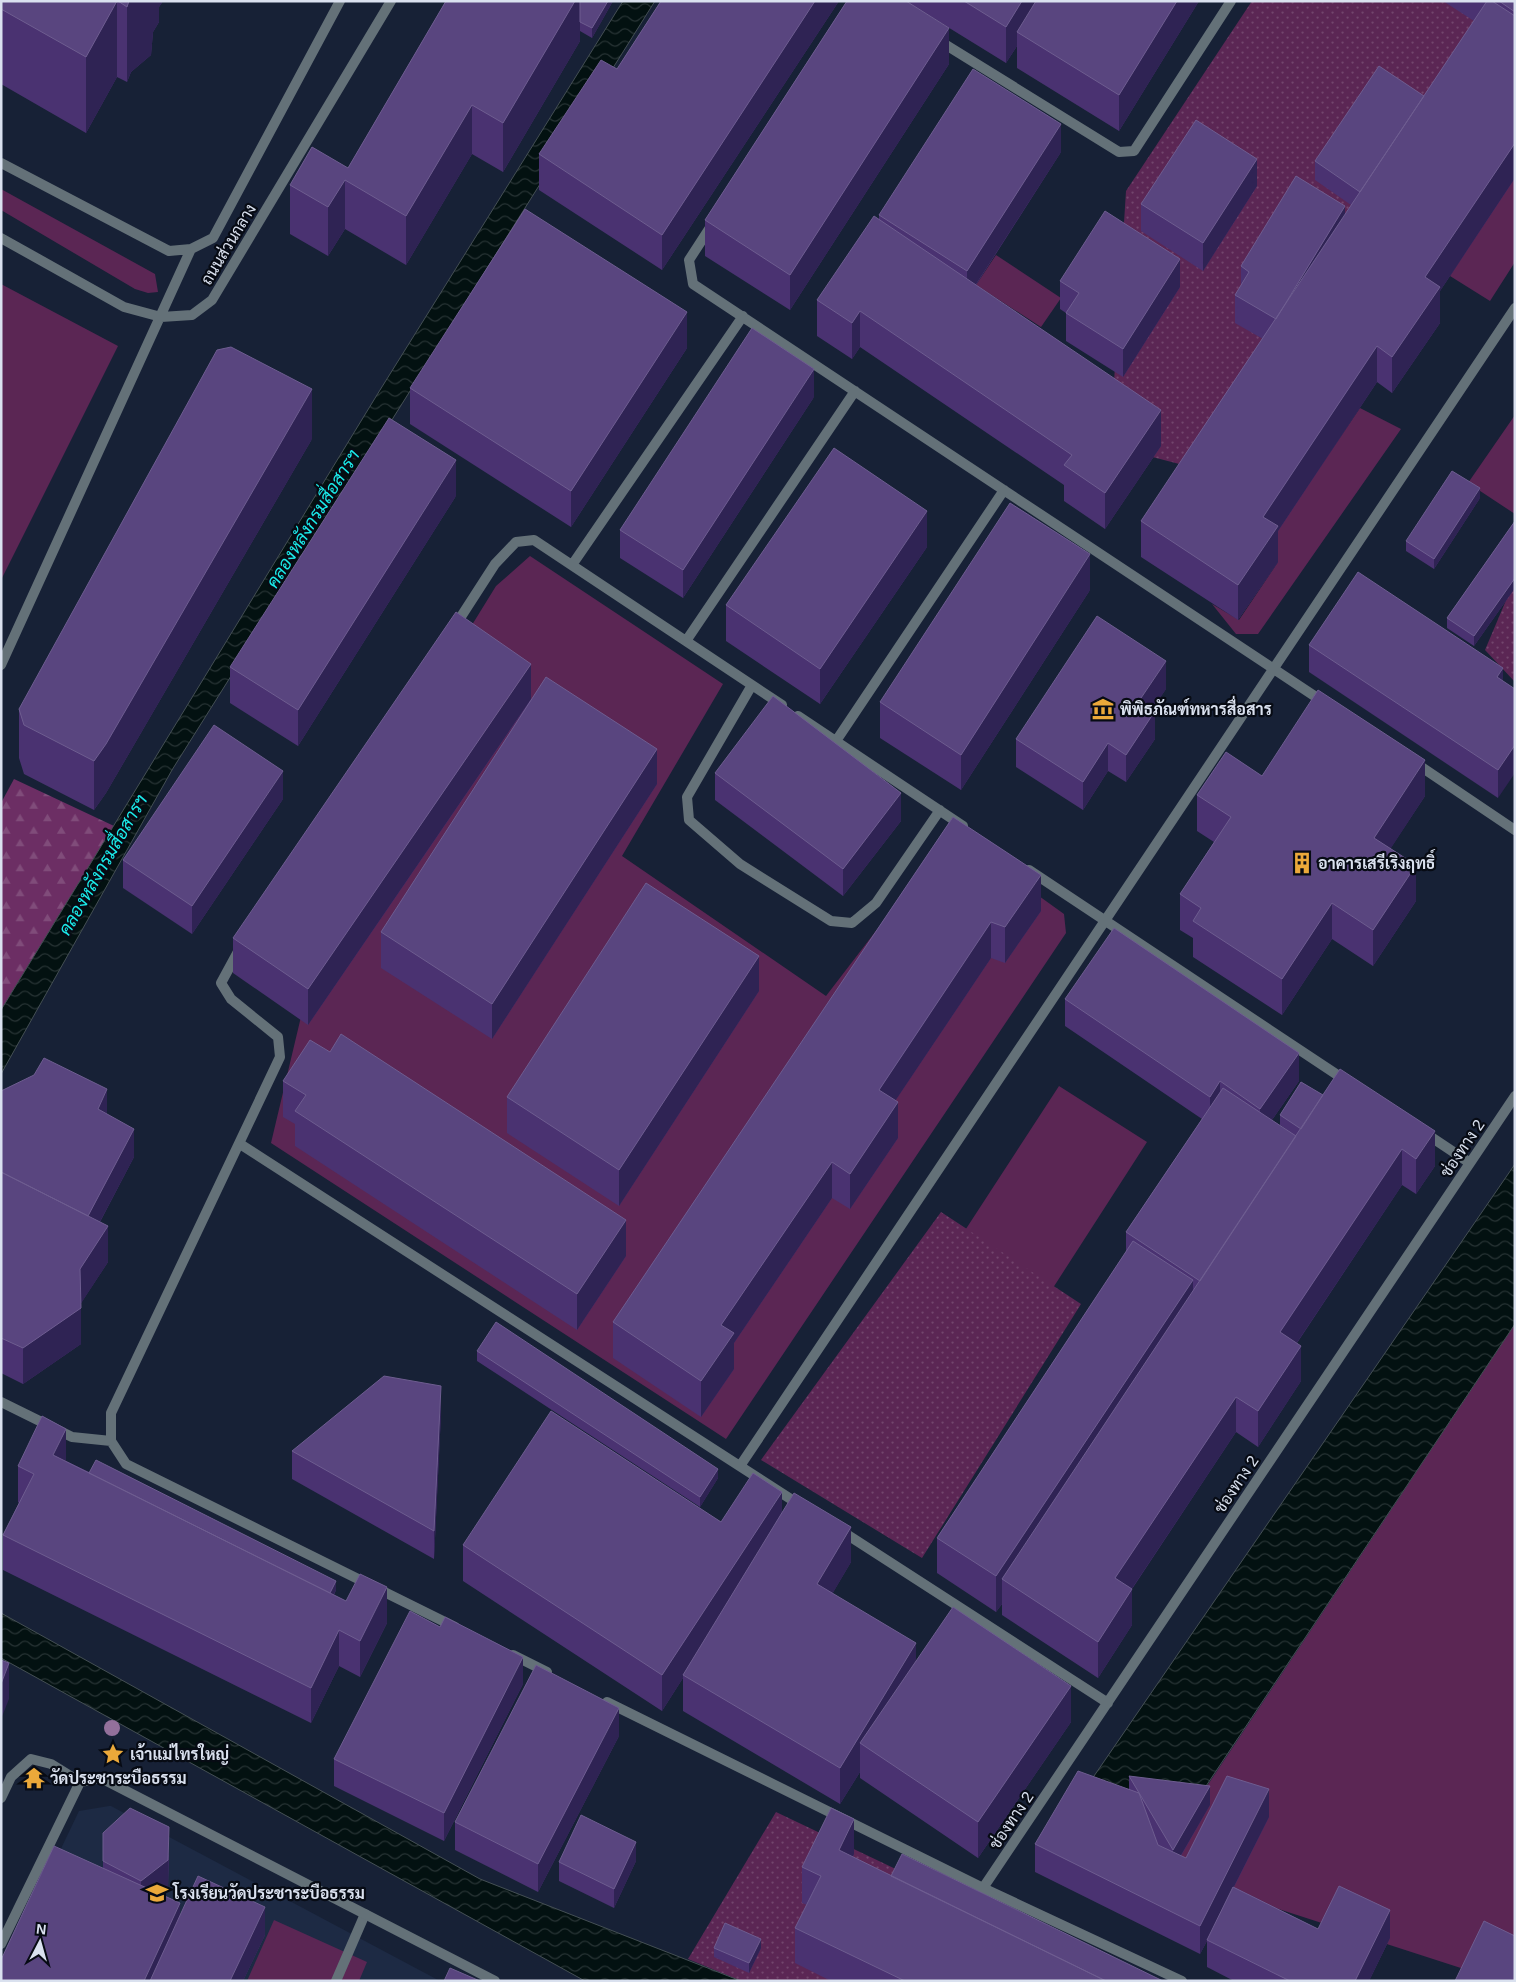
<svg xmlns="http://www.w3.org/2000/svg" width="1516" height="1982" viewBox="0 0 1516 1982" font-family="Helvetica,Sarabun,sans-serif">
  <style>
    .built { fill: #1d2a44 }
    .grass { fill: #5b2654 }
    .forest { fill: url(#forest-firs) }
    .garden { fill: url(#garden-dots) }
    .water { fill: url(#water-waves); stroke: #444f54 }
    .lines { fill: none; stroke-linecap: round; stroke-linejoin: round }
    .lane { stroke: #647178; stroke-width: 10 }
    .street { stroke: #647178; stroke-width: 10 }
    .tree { fill: #93709b }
    .wall { fill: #4a3271 }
    .shaded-wall { fill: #2f2354 }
    .building { fill: #59457f; stroke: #6e5d90 }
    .labels { text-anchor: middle; stroke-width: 4.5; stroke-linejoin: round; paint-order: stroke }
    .street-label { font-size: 16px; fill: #dae1ef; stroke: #070b14 }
    .poi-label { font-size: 16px; font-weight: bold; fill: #dae1ef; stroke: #070b14; text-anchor: start }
    .water-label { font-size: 18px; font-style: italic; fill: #1bebea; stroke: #070b14 }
  </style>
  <defs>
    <pattern id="forest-firs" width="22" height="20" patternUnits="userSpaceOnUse" patternTransform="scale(1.25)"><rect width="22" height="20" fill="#6c2e64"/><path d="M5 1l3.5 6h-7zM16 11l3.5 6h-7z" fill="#804c7a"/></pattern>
    <pattern id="garden-dots" width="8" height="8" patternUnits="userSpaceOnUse" patternTransform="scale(1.25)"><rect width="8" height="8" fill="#5b2654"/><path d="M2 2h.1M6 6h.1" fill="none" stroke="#72456d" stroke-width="1.8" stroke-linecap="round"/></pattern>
    <pattern id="water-waves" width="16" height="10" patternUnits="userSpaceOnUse" patternTransform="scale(1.25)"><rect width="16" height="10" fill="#031111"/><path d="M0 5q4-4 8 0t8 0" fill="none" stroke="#273334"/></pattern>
  </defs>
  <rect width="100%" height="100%" fill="#172136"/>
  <path class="built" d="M109,1806H111L440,1981H1V1974L79,1811Z"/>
  <path class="grass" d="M1515,176V262L1490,301L1450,276Z
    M1,189L155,274L158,292L148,293L135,289L1,210Z
    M996,255L1061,298L1041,327L976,285Z
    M1,284L118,346L1,580Z
    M1360,408L1401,429L1258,634H1236L1212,604L1239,620L1278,562L1263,552Z
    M1515,415V514L1468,483Z
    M530,556L723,684L622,856L826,996L951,833L1064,914L1066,933L726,1439L271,1143L309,983L459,646L496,586Z
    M1059,1086L1147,1142L1051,1291L962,1235Z
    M1515,1324V1981H1501L1198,1883L1120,1811L1193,1807Z
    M274,1920L367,1962L359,1981H247Z"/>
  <path class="forest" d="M14,779L114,826L1,1010V803Z"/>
  <path class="garden" d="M1252,1H1515L1214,473L1110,446L1126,191Z
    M1515,579V682L1485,650Z
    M941,1212L1081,1304L922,1558L761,1460Z
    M776,1812L1131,1981H741L688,1959Z"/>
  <path class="water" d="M623,1H655L172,770L1,1074V1010L380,390Z
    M1515,1164V1324L1192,1807L1083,1792Z
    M1,1613L480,1879L741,1981H585L1,1658Z"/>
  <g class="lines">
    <path class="lane" d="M938,40L1119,152L1134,151L1231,1
      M713,223L689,260L693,284L1325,703
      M572,565L743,316
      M455,626L495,564L516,542L534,540L782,705
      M686,641L855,391
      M752,685L687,797L689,820L740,864L831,921L852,923L876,903L940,810
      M798,716L963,826
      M836,741L1004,490
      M1414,762L1515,830
      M1029,870L1348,1082
      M240,948L221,983L231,999L278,1037L280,1057L111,1413V1441L126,1464L455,1627
      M1425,1133L1470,1163
      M240,1144L800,1505
      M1,1402L72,1437L111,1441
      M740,1466L1515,308
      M840,1530L1108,1703
      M513,1655L547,1672
      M607,1702L983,1888L1182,1981
      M1,1798L11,1777L31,1759L51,1764L80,1782
      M983,1888L1515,1096
      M336,1981L365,1914"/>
    <path class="street" d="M1,163L169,251L191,249L213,238L340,1
      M1,238L124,307L161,317L192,315L212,300L391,1
      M1,665L191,249
      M1,1944L80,1782L101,1778L495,1981"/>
  </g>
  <circle class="tree" cx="112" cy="1728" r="8"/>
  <path class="wall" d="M1,1H163L159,7V22L153,32L151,55L131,72L127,82L117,77L86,133L1,84Z
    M446,1H613L592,38L580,31V41L503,172L472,154L406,265L345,229L328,256L290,234V185L348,168Z
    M661,1H839L662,270L539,190V154L617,69Z
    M847,1H1199L1119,131L1017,68V46L1006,63L912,5L949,64L790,310L705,256V220Z
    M1443,1H1515V178L1440,291V323L1392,393L1377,382L1278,531V562L1238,620L1141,557V521L1263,339L1235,323V295L1241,286V266L1345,214L1351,205L1315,180V161L1424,96L1474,21Z
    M1061,152L976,285L1161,446L1105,529L1064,501V485L860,347L852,359L817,336V300L879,220V215Z
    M1257,186L1203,271L1141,231V204Z
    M1060,281L1180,287L1123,377L1066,341V313L1060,309Z
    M687,348L571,527L410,424V388Z
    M814,397L683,598L620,558V530Z
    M312,439L106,793L94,810L24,774L19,758V709Z
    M456,496L298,746L230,703V667Z
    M1480,498L1434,569L1406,551V541Z
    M1515,521V588L1474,646L1447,628V618Z
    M927,547L820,704L726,641V605Z
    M1090,590L961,790L880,738V702Z
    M1309,645L1503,681L1498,798L1309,672Z
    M1166,689L1152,709L1155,739L1126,782L1108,771L1083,810L1016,767V739Z
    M531,699L657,784L492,1039L381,968V932L528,704L308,1025L233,973V938Z
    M715,773L901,821L843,896L715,800Z
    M1262,776L1425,796L1390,849L1416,901L1373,966L1332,939L1282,1015L1193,957V938L1180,930V894L1214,842L1197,831V795Z
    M283,799L192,934L123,888V860Z
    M953,817L1041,911L1005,963L991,958L895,1101L898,1138L850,1209L832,1198L734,1343V1369L701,1417L613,1358V1322Z
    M759,991L619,1206L507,1133V1097Z
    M1065,999L1299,1081L1272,1120L1296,1136L1280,1125V1115L1301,1082L1435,1166L1416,1194L1402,1185L1297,1343L1301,1381L1258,1447L1236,1432L1132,1589V1625L1098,1678L1002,1615V1604L996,1612L937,1573V1538L1126,1252V1232L1202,1119L1065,1026Z
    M283,1081L626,1256L577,1330L295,1146V1124L283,1117Z
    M1,1091L107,1114L134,1157L100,1222L108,1262L81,1303V1344L23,1384L1,1373Z
    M477,1351L718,1478L700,1507L477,1361Z
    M441,1414L434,1559L292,1479V1451Z
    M66,1461L336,1590L334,1595L387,1623L360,1677L339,1666L311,1723L3,1570V1535L19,1503L18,1502V1466Z
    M782,1512L851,1562L832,1594L916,1661L1071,1722L978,1858L860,1778V1772L840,1804L683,1711V1678L662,1711L463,1581V1545L721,1522Z
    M523,1684L444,1841L334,1786V1759Z
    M619,1736L538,1892L455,1850V1822Z
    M1129,1776L1210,1805L1181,1856L1186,1858L1269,1817L1234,1887L1318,1929L1390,1938L1369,1981H1234L1207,1967V1941L1200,1954L1035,1872V1844L1129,1789Z
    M103,1833L169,1855L168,1888L160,1894L180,1916L265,1935L243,1981L103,1868Z
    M854,1854L853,1857L891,1876L1163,1981H831L795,1963V1928L807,1905L802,1903V1867Z
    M636,1861L614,1908L559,1881V1862Z
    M714,1948H761L749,1973L714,1957Z"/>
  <path class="shaded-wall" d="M117,1V77L86,133V57Z
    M129,1H163L159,7V22L153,32L151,55L131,72L127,82V7Z
    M575,1H580V41L503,172V123Z
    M608,1H613L592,38V28Z
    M815,1H839L662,270V235Z
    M1022,1H1045L1017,32V46L1006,63V27Z
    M1177,1H1199L1119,131V95Z
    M949,28V64L790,310V275Z
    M472,105V154L406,265V216Z
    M1061,124V152L967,298V271Z
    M1515,143V178L1440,291V323L1392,393V357L1425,277Z
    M1257,159V186L1203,271V243Z
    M345,180V229L328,256V207Z
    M1345,206V234L1276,319Z
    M1180,259V287L1123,377V349Z
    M860,311V347L852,359V323Z
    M687,312V348L571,527V491Z
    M1377,346V382L1278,531V562L1238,620V585L1263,517Z
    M814,369V397L683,598V570Z
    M312,389V439L106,793L94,810V761Z
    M1161,410V446L1105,529V493Z
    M456,460V496L298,746V710Z
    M1480,488V498L1434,569V559Z
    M927,511V547L820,704V669Z
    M1090,554V590L961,790V755Z
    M1515,578V588L1474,646V636Z
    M1166,661V689L1139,729V701Z
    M531,664V699L308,1025V989Z
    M1503,668V696L1497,677Z
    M1155,711V739L1126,782V755Z
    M1108,743V771L1083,810V782Z
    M1515,745V773L1498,798V770Z
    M657,749V784L492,1039V1004Z
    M1425,760V796L1374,874V838Z
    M283,771V799L192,934V906Z
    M901,793V821L843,896V869Z
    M1416,865V901L1373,966V930Z
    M1041,875V911L1005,963V927Z
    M1332,903V939L1282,1015V979Z
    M991,922V958L879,1125V1090Z
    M759,956V991L619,1206V1170Z
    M1299,1053V1081L1260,1137V1109Z
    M1220,1081V1109L1210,1125V1097Z
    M107,1089V1117L98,1109Z
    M898,1102V1138L850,1209V1174Z
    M134,1129V1157L85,1250V1222Z
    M1435,1131V1166L1416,1194V1159Z
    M1402,1149V1185L1280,1368V1332Z
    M832,1162V1198L734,1343V1369L701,1417V1381L721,1325Z
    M626,1220V1256L577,1330V1294Z
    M108,1226V1262L80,1305V1269Z
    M1193,1280V1316L1002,1579V1604L996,1612V1576Z
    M81,1308V1344L23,1384V1348Z
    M1301,1346V1381L1258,1447V1411Z
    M441,1386V1414L434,1559V1531Z
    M1236,1397V1432L1115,1614V1578Z
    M66,1429V1465L53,1455Z
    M718,1469V1478L700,1507V1497Z
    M782,1492V1528L683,1675V1678L662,1711V1675Z
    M851,1527V1562L817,1620V1584Z
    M336,1581V1590L322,1618V1608Z
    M387,1587V1623L360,1677V1641Z
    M1132,1589V1625L1098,1678V1642Z
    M339,1630V1666L311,1723V1688Z
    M916,1643V1679L860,1743V1772L840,1804V1768Z
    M523,1657V1684L444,1841V1813Z
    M9,1663V1699L1,1719V1684Z
    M1071,1686V1722L978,1858V1822Z
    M619,1708V1736L538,1892V1864Z
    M1210,1786V1805L1173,1869V1850Z
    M1269,1789V1817L1207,1940V1941L1200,1954V1926Z
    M854,1819V1854L839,1886V1850Z
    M169,1827L168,1888L141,1908V1881Z
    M636,1842V1861L614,1908V1889Z
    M180,1903V1931L157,1981H144Z
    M265,1907V1935L243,1981H230Z
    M1390,1910V1938L1369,1981H1355Z
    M761,1939V1948L749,1973V1963Z"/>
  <path class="building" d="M1,1H117L86,57L1,9Z
    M118,1H129L127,7Z
    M446,1H575L503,123L472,105L406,216L345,180L328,207L290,185L312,147L348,168Z
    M580,1H608L592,28L580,22Z
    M661,1H815L662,235L539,154L601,60L617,69Z
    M847,1H906L949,28L790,275L705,220Z
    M964,1H1022L1006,27Z
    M1036,1H1177L1119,95L1017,32Z
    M1487,1H1492L1515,16V143L1425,277L1440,287L1392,357L1377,346L1263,517L1278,526L1238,585L1141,521Z
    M1499,1H1515V12Z
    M1379,66L1424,96L1360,192L1315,161Z
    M973,69L1061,124L967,271L879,215Z
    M1196,120L1257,159L1203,243L1141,204Z
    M1296,176L1345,206L1276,319L1235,295L1249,272L1241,266Z
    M525,209L687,312L571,491L410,388Z
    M1105,211L1180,259L1123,349L1066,313L1079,293L1060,281Z
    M874,216L1161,410L1105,493L1064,465L1072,455L860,311L852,323L817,300Z
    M752,328L814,369L683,570L620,530Z
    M231,347L312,389L106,744L94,761L24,725L19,709L217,350Z
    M389,418L456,460L298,710L230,667Z
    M834,448L927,511L820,669L726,605Z
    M1452,471L1480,488L1434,559L1406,541Z
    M1010,503L1090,554L961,755L880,702Z
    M1515,521V578L1474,636L1447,618Z
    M1358,572L1503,668L1497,677L1515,689V745L1498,770L1309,645Z
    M456,612L531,664L308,989L233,938Z
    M1097,616L1166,661L1139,701L1155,711L1126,755L1108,743L1083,782L1016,739Z
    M546,677L657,749L492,1004L381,932Z
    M1318,690L1425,760L1374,838L1416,865L1373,930L1332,903L1282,979L1193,921L1201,908L1180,894L1231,817L1197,795L1226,752L1262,776Z
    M773,696L901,793L843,869L715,773Z
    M214,725L283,771L192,906L123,860Z
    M953,817L1041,875L1005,927L991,922L879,1090L898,1102L850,1174L832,1162L721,1325L734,1333L701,1381L613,1322Z
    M646,883L759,956L619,1170L507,1097Z
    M1114,928L1299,1053L1260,1109L1220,1081L1210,1097L1065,999Z
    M341,1034L626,1220L577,1294L295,1111L306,1095L283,1081L310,1040L330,1052Z
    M44,1058L107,1089L98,1109L134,1129L88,1216L1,1172V1091L34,1075Z
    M1340,1069L1435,1131L1416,1159L1402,1149L1280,1332L1301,1346L1258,1411L1236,1397L1115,1578L1132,1589L1098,1642L1002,1579Z
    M1301,1082L1323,1095L1301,1129L1280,1115Z
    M1223,1088L1296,1136L1200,1281L1126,1232Z
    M1,1172L108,1226L80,1269L81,1308L23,1348L1,1338Z
    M1133,1241L1193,1280L996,1576L937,1538Z
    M496,1322L718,1469L700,1497L477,1351Z
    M384,1376L441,1386L434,1531L292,1451Z
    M551,1411L721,1522L753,1473L782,1492L662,1675L463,1545Z
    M42,1416L66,1429L53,1455L346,1601L360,1574L387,1587L360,1641L339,1630L311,1688L3,1535L34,1474L18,1466Z
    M96,1460L336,1581L330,1593L89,1473Z
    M794,1493L851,1527L817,1584L916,1643L840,1768L683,1675Z
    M953,1607L1071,1686L978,1822L860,1743Z
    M410,1611L440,1627L445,1617L523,1657L444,1813L334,1759Z
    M1,1660L9,1663L1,1684Z
    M536,1665L619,1708L538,1864L455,1822Z
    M1078,1771L1139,1793L1158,1845L1186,1858L1227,1776L1269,1789L1200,1926L1035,1844Z
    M1129,1776L1210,1786L1173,1850Z
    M130,1808L169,1827L168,1860L141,1881L103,1861V1833Z
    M831,1808L854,1819L839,1850L1106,1981H905L795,1928L821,1876L802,1867Z
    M581,1815L636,1842L614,1889L559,1862Z
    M54,1846L180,1903L144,1981H1V1960Z
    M902,1854L1163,1981H1106L891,1876Z
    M198,1876L265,1907L230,1981H150Z
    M1339,1886L1390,1910L1355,1981H1290L1207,1940L1233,1887L1318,1929Z
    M1484,1921L1515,1936V1981H1455Z
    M725,1923L761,1939L749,1963L714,1948Z
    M450,1968L480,1981H444Z"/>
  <defs>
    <g id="museum-bare" transform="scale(1.725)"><path d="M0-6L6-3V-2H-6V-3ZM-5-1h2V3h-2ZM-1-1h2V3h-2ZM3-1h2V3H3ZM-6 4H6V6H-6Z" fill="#eba93a" stroke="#070b14" stroke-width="2.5" paint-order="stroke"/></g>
    <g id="building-bare" transform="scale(1.725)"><path d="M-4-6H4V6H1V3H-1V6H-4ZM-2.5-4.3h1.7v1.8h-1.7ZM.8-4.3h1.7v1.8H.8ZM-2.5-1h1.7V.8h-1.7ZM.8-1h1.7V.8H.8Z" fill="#eba93a" stroke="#070b14" stroke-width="2.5" paint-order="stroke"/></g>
    <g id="sight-bare" transform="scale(1.725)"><path d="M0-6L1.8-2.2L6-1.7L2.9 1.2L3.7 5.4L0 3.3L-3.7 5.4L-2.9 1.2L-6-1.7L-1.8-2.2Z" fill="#eba93a" stroke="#070b14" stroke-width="2.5" paint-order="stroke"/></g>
    <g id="temple-bare" transform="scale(1.725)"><path d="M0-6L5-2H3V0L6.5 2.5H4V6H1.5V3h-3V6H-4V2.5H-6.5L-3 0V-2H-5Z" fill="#eba93a" stroke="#070b14" stroke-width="2.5" paint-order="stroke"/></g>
    <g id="school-bare" transform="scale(1.725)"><path d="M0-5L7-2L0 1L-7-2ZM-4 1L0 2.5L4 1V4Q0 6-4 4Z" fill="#eba93a" stroke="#070b14" stroke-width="2.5" paint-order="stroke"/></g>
  </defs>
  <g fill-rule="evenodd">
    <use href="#museum-bare" x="1103" y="709"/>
    <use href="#building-bare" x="1302" y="863"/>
    <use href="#sight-bare" x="113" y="1754"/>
    <use href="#temple-bare" x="34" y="1778"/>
    <use href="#school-bare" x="157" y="1893"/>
  </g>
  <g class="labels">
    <g class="street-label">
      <text transform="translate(228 244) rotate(-59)" y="6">ถนนส่วนกลาง</text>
      <text transform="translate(1462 1148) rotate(-56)" y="6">ช่องทาง 2</text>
      <text transform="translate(1236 1484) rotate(-56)" y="6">ช่องทาง 2</text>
      <text transform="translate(1011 1820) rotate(-56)" y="6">ช่องทาง 2</text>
    </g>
    <g class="poi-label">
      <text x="1120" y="715">พิพิธภัณฑ์ทหารสื่อสาร</text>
      <text x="1318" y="869">อาคารเสรีเริงฤทธิ์</text>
      <text x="130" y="1760">เจ้าแม่ไทรใหญ่</text>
      <text x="50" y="1784">วัดประชาระบือธรรม</text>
      <text x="173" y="1899">โรงเรียนวัดประชาระบือธรรม</text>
    </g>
    <g class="water-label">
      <text transform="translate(313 519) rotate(-58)" y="6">คลองหลังกรมสื่อสารฯ</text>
      <text transform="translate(103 865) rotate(-60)" y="6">คลองหลังกรมสื่อสารฯ</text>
    </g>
  </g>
  <rect width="1516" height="1982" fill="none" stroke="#dae1ef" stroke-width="5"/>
  <g transform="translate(40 1942) rotate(6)" stroke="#070b14" stroke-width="4" paint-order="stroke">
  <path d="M0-4L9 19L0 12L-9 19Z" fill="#dae1ef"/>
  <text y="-8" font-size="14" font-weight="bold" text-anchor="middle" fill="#dae1ef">N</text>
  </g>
</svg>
